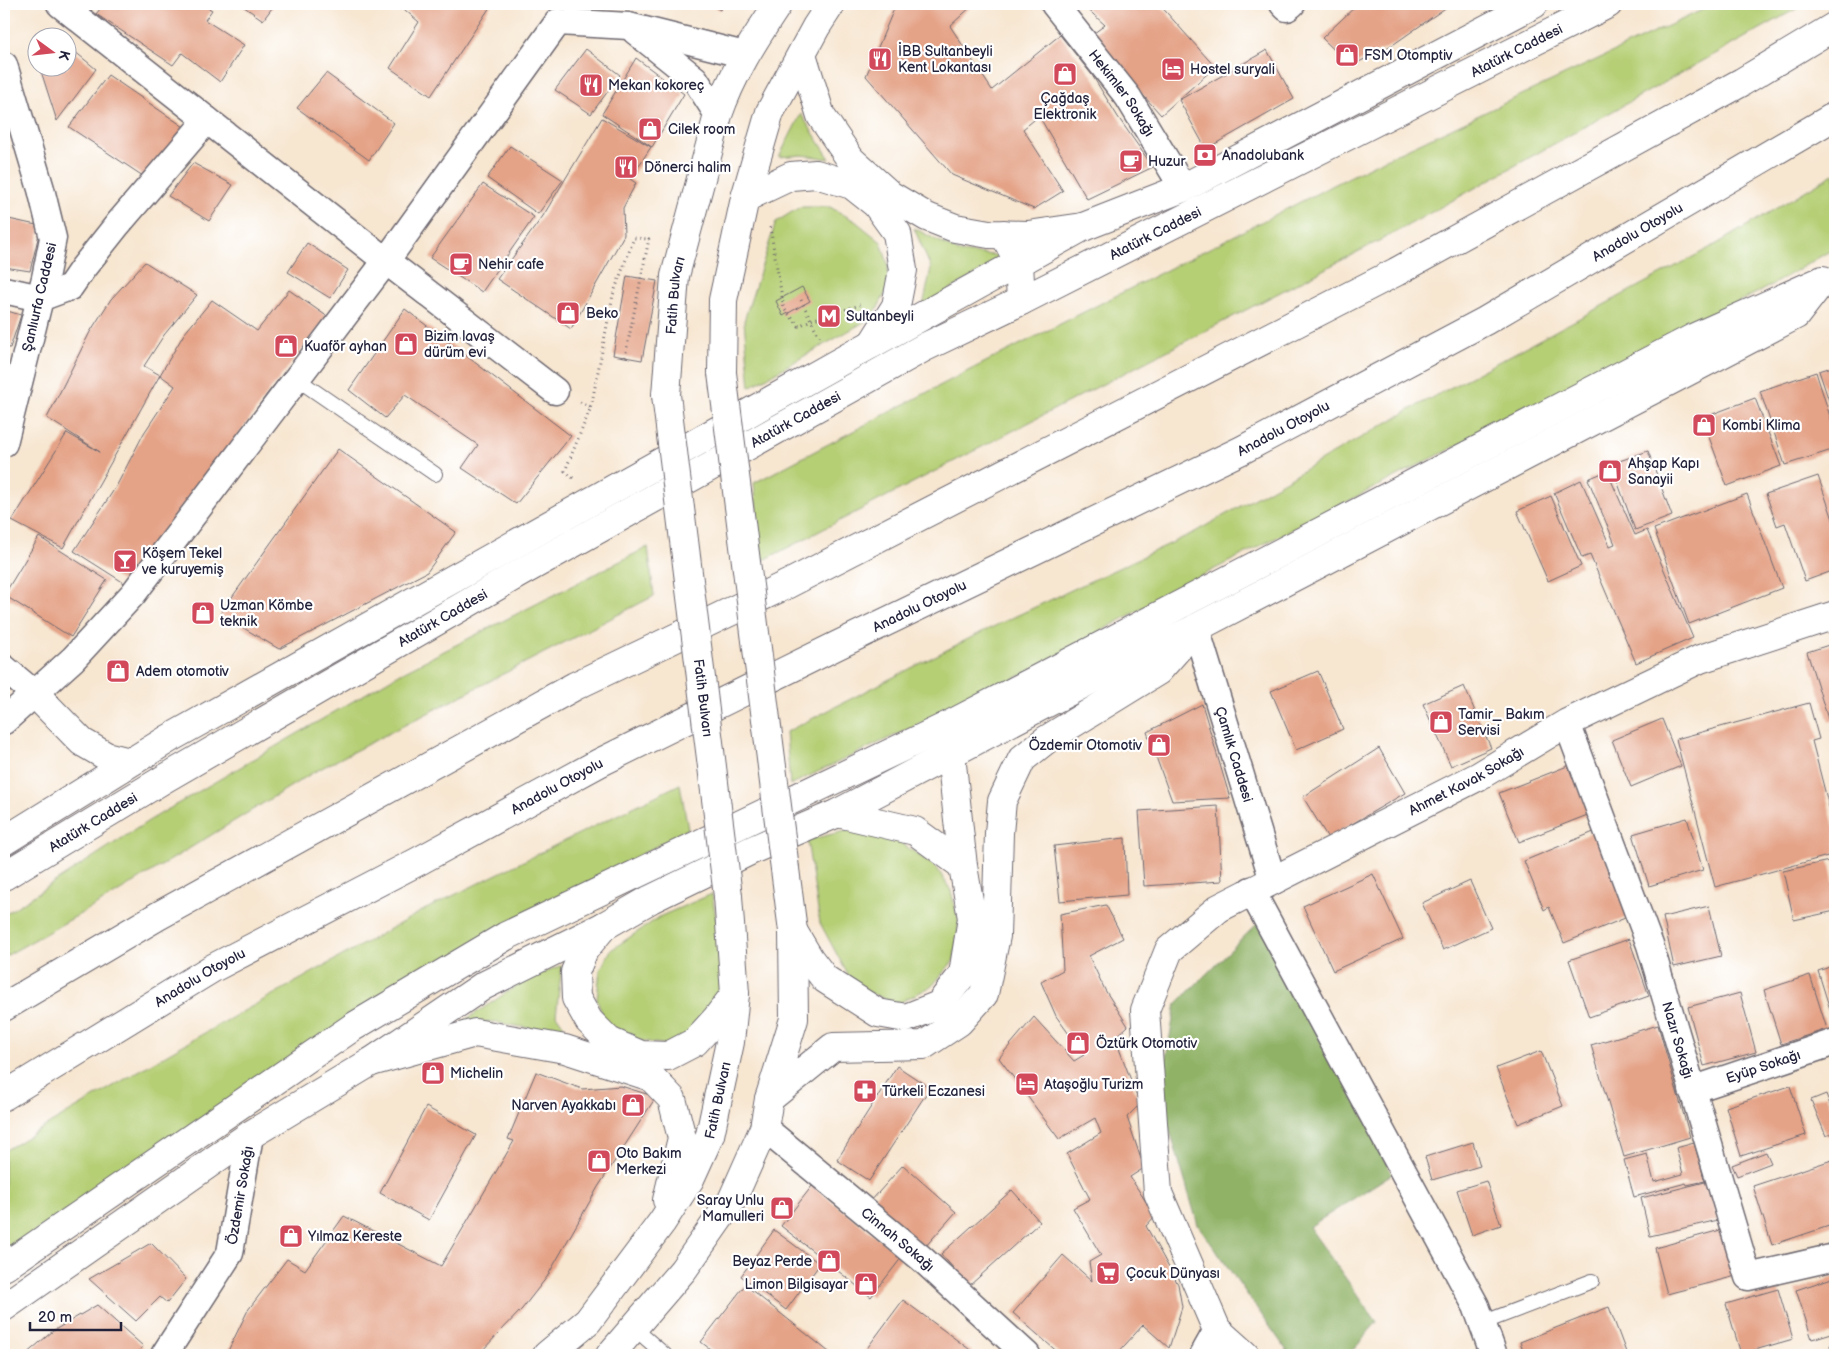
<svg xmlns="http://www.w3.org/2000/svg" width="1839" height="1359" viewBox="0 0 1839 1359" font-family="'Balsamiq Sans',sans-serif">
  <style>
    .green { fill: #b5cf74; stroke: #6c7858 }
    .forest { fill: #90b266; stroke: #596a50 }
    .building { fill: #e4a286 }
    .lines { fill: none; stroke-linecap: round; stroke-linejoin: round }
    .lane-casing { stroke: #6d676f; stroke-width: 16 }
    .street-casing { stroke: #6d676f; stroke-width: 29 }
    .secondary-casing { stroke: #6d676f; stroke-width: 30 }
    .primary-casing { stroke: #6d676f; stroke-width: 30 }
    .highway-casing { stroke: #6d676f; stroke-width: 30 }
    .path { stroke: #6d676f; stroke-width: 3; stroke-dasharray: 1 4; stroke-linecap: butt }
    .lane { stroke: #fff; stroke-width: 14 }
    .street { stroke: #fff; stroke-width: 26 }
    .secondary { stroke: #fff; stroke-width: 28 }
    .primary { stroke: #fff; stroke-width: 28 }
    .highway { stroke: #fff; stroke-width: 28 }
    .primary-bridge-casing { stroke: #6d676f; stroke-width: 30; stroke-linecap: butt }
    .primary-bridge { stroke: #fff; stroke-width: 28 }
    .labels { text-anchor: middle; stroke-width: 4.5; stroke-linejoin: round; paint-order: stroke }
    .poi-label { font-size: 14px; fill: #22223b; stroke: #fff; text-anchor: start }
    .street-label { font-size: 14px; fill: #22223b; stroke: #fff }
  </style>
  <rect width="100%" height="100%" fill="#fff"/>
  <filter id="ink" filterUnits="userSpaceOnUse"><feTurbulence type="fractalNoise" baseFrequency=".02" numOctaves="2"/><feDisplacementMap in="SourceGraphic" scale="10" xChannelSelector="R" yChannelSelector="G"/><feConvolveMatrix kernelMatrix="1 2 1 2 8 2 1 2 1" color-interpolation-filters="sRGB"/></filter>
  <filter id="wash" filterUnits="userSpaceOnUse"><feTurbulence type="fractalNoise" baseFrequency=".0096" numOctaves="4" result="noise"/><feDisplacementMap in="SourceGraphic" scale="20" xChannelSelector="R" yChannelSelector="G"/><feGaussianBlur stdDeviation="1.12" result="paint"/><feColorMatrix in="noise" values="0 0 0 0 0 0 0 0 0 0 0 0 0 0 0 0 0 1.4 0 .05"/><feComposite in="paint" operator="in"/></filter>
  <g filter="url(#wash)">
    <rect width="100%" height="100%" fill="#f7e6d0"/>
    <path class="green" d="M1712,4H1805L1396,232L762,561L754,483L968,371L1373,165L1700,11Z
      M801,114L830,159L802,155L779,157Z
      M1835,173V248L1770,286L1203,575L1010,681L790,785L786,732L982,632L1195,532L1420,404L1715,245Z
      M800,207H830L855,221L881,242L888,264V288L873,317L750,387L744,321L776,222Z
      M914,228L959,252L1006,256L923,306L931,268Z
      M648,547L654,596L314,772L112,896L4,957V915L150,820L401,673Z
      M680,784L688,829L487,937L4,1252V1151L169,1053L424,910Z
      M854,829L900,842L937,868L951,891L959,922L954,960L932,986L897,1004L854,986L820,923L807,840Z
      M712,894L725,973L711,1016L681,1047L622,1038L604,1019L597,999L600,970L611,950L661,916Z
      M562,965L556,1015L570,1035L493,1022L464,1021L525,980Z"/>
    <path class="forest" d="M1267,914L1392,1174L1309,1227L1377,1322L1348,1355H1290L1198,1225L1159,1094L1176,1004Z"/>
    <g id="blocks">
      <path class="building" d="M81,4H96L91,11Z
        M104,4H201L212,10L205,20L244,45L220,82L182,53L173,65L96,14Z
        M240,4H275L263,20Z
        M398,4H492L431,96L390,68L419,22Z
        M710,4H724L720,10Z
        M896,4H974L950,26L992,90L1060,35L1092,75L1118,117L1153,167L1087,199L1039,116L1023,129L1063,191L1034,209L952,175L866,76Z
        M1082,4H1159L1215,67L1161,115L1090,36L1105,25Z
        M1358,4H1451L1394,44L1351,66L1322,38Z
        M68,46L96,69L57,121L40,68H68Z
        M586,49L620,75L591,114L555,90Z
        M1267,50L1294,99L1206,149L1179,100Z
        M636,58L684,94L652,147L602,114Z
        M326,73L394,123L369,160L297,108Z
        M108,75L187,129L149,180L69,127Z
        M602,118L651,147L630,179L636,183L623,208L624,235L571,329L497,279L543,216Z
        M510,146L563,180L538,214L487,178Z
        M193,163L233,185L209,221L168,196Z
        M483,184L534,217L482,292L430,258Z
        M4,218L41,226L30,271L4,267Z
        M307,243L348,270L330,298L288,272Z
        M145,262L197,295L164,335L144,366L160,375L184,334L212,300L257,331L289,290L328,317L267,394L210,476L129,586L74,551L117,485L144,433L175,386L160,375L63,548L12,521L67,433L100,452L47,418L90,332L111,299Z
        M627,276L657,281L642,360L613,355Z
        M802,287L810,301L783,316L776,301Z
        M405,309L571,436L516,504L462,468L478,445L405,395L385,418L349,390Z
        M4,310L21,315L10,348L4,347Z
        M1832,367L1835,378V419L1819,371Z
        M1816,372L1835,432V449L1785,465L1760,391Z
        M1755,398L1781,466L1727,486L1702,418Z
        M338,449L456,532L427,572L279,649L220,614Z
        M1648,451L1672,516L1635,530L1611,464Z
        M1607,471L1635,535L1647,530L1693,638L1636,663L1590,555L1582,558L1554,493L1581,480L1610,546L1615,544L1588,479Z
        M1818,476L1835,525V570L1805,581L1785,523L1777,526L1766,494Z
        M1747,494L1782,588L1689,624L1654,529Z
        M1551,496L1581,566L1548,581L1517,511Z
        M39,537L107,580L71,637L4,595Z
        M1835,643V720L1829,722L1807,652Z
        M1318,671L1343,729L1296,750L1271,691Z
        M1464,686L1491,748L1451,766L1423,704Z
        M1809,703L1819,739L1812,741L1835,830V854L1715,887L1676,739Z
        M1202,704L1230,798L1172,801L1147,732Z
        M1662,719L1681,766L1631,787L1612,740Z
        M1379,748L1405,793L1328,838L1303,797Z
        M1570,765L1590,814L1519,842L1499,793Z
        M1218,806L1222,881L1144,886L1139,811Z
        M1687,818L1703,870L1649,886L1633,834Z
        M1596,831L1630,916L1564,943L1549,907L1544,910L1524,861Z
        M1125,838L1127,895L1060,901L1054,846Z
        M1829,861L1835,889V911L1794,920L1783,871Z
        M1373,874L1403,939L1333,971L1303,906Z
        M1470,881L1491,928L1443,950L1422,903Z
        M1106,905L1123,938L1089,956L1105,990L1128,1026L1115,1038L1140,1104L1127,1117L1144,1168L1130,1177L1155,1216L1146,1226L1178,1284L1182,1307L1169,1348L1143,1325L1116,1355H1061L1013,1313L1063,1255L1092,1281L1089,1262L1101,1255L1073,1208L1090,1199L1067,1154L1101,1133L1095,1118L1059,1139L999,1058L1034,1017L1074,1061L1084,1055L1056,1016L1041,982L1063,970L1060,914Z
        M1709,906L1721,956L1674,967L1663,917Z
        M1629,939L1649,996L1589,1017L1569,960Z
        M1835,965V1021L1834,1022L1818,971Z
        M1810,975L1827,1029L1781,1044L1764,990Z
        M1740,993L1756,1052L1704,1066L1688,1007Z
        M1658,1025L1690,1137L1624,1157L1591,1045Z
        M1541,1051L1563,1106L1518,1124L1496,1068Z
        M897,1066L930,1088L869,1181L837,1160Z
        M536,1072L582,1089L621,1086L656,1097L598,1187L547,1277L522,1309L478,1355H226L248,1310L287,1259L305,1270L344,1216L441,1266L514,1141L508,1139Z
        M1790,1086L1806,1135L1741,1156L1726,1107Z
        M1826,1094L1835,1118V1132L1826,1136L1811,1100Z
        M426,1107L476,1135L429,1220L380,1193Z
        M1473,1142L1480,1166L1432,1180L1425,1157Z
        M1694,1143L1705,1181L1687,1185L1686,1183L1634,1197L1624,1160L1647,1154L1654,1182L1683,1174L1676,1148Z
        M1766,1152L1771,1163L1737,1176L1732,1165Z
        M1835,1159V1224L1772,1245L1753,1186Z
        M903,1165L956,1212L925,1247L870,1202Z
        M1486,1181L1501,1225L1472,1235L1457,1190Z
        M1709,1181L1718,1220L1650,1236L1641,1198Z
        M812,1186L902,1257L871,1297L781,1226Z
        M1012,1190L1040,1222L969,1286L941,1254Z
        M1724,1229L1736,1276L1667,1294L1655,1248Z
        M774,1230L820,1264L786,1310L741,1276Z
        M151,1243L186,1279L167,1303L160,1297L136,1321L89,1279Z
        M1835,1277V1332L1812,1339L1796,1290Z
        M745,1285L829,1352L826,1355H718L701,1342Z
        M1778,1289L1793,1339L1741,1354L1726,1304Z
        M903,1300L977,1355H862Z
        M97,1305L143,1346L137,1355H25L53,1331Z
        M1609,1307L1627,1355H1525L1520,1342Z
        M1835,1344V1355H1832L1830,1345Z
        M1697,1351L1698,1355H1685Z"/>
    </g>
  </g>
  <g filter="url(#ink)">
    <use href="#blocks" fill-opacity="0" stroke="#6d676f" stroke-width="1"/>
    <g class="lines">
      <g class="lane-casing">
        <path id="lane" d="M297,379L435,474
          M1482,1323L1592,1281
          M634,1328L665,1355"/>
      </g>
      <g class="street-casing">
        <g id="street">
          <path d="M60,4L386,261L555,391"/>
          <path id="s1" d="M1054,4L1128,97L1183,188"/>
          <path d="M1283,4L1287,8L1292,4"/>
          <path d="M635,31L695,79L718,115"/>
          <path d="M4,65L41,189L53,238L45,278L4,443"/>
          <path d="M4,290L40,298L70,287L83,268L118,224L207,120"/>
          <path id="s2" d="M1196,628L1273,881"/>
          <path d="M4,668L35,694"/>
          <path d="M4,721L73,659L133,594L386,261L558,22L629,26L745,55"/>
          <path id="s3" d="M1567,723L1650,945L1748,1277L1835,1257"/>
          <path d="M1251,890L1476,1306L1494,1355"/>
          <path id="s4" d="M1692,1090L1835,1042"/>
          <path id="s5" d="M764,1128L921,1258L1027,1355"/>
          <path id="s6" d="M164,1355L230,1253L250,1135"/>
          <path d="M1203,1355L1217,1330"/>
        </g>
      </g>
      <g class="secondary-casing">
        <g id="secondary">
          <path d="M35,694L82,742L106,756L130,762"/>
          <path d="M4,841L170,738L834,365L1083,227L1183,188L1534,4"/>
          <path id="s7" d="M4,876L164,779L518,574L925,347L1021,301L1608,4"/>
          <path d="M4,1267L353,1027L506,936L945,727L1695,337L1821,281"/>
          <path d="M4,1307L250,1135L371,1062L483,986L604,926L651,899L752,850L838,813L1123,663L1196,628L1796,315L1823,280"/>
          <path id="s8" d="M1245,1355L1217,1330L1158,1193L1145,1010L1169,950L1219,908L1479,776L1567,723L1700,659L1835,615"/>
        </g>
      </g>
      <g class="primary-casing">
        <g id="primary">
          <path d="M802,54L821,116L851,160L890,195L927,217L955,228L989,234L1028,235L1083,227"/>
          <path d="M745,198L791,176L816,174L852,185L876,204L897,233L903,270L896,306L872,344"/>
          <path d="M1004,234L1019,263L1021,301"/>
          <path d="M722,373L723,300L745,198L770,112L816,27L831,4"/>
          <path id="s9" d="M666,395L675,276L718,115C732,74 754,40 778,4"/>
          <path d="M945,727L951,755L963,866"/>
          <path d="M604,926L584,950L575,972L576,998L589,1021L609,1041L641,1055L668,1056L695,1042L716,1019L735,994"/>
          <path d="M793,931L809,958L825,979L878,1013L906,1018L939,1005L963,974L972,918L963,866L915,831L838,813"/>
          <path d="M371,1062L475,1033L565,1049L651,1077L672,1099L682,1138L667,1200"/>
          <path d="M769,1099L833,1047L924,1045L959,1022L984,994L996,936L999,833L1002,801L1022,759L1046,740L1158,671L1196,628"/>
          <path id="s10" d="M547,1355L588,1321L662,1222L690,1179L710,1135L730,1042L735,994L728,896"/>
          <path d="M610,1355L683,1270L732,1200L764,1128L769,1099L794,1019L793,931L785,869"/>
        </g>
      </g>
      <g class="highway-casing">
        <g id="highway">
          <path d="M4,1007L158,916L575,686L788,584L1396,272L1742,82L1835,26"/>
          <path id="s11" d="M4,1096L213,968L417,862L599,763L838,645L1242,450L1485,321L1835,116"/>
        </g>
      </g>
      <path class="path" d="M770,227L784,309L799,326L811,320L860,305
        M801,300L821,340
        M625,357L649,239L651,240
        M580,402L591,407
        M573,478L565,471L591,407L613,295L634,238L649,239"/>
      <use href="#lane" class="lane"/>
      <use href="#street" class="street"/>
      <use href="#secondary" class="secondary"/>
      <use href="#primary" class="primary"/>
      <use href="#highway" class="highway"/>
      <g class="primary-bridge-casing">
        <g id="primary-bridge">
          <path d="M722,373L785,869"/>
          <path id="s12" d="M666,395L728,896"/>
        </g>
      </g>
      <use href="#primary-bridge" class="primary-bridge"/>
    </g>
  </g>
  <defs>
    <g id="shop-square" transform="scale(1.25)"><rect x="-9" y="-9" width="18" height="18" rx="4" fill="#d1495b" stroke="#fff"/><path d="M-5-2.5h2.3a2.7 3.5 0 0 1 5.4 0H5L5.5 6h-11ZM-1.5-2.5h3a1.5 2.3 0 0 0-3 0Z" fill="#fff"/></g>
    <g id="restaurant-square" transform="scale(1.25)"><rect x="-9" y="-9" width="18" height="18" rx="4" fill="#d1495b" stroke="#fff"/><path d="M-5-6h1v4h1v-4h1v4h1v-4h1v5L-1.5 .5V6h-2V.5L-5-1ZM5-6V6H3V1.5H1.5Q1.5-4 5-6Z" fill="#fff"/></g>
    <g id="hotel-square" transform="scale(1.25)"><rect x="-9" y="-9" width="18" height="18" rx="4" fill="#d1495b" stroke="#fff"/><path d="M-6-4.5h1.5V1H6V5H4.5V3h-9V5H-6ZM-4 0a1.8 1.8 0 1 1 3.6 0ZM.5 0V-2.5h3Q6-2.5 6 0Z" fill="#fff"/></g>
    <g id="bank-square" transform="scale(1.25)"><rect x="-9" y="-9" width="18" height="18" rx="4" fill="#d1495b" stroke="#fff"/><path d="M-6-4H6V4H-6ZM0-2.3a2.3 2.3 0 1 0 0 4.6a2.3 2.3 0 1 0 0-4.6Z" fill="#fff"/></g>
    <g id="cafe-square" transform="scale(1.25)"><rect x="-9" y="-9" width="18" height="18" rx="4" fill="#d1495b" stroke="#fff"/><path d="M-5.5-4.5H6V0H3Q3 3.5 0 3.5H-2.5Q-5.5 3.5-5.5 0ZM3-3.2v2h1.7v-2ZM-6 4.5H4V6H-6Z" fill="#fff"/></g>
    <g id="metro-square" transform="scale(1.25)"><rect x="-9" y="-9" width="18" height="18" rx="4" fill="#d1495b" stroke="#fff"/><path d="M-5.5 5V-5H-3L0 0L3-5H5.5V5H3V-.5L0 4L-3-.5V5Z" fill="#fff"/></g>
    <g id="bar-square" transform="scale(1.25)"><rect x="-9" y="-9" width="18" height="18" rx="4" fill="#d1495b" stroke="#fff"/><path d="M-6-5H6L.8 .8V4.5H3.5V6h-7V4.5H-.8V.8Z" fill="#fff"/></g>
    <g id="pharmacy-square" transform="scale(1.25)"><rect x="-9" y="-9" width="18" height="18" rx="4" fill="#d1495b" stroke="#fff"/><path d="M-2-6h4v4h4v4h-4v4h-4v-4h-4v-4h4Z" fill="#fff"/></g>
    <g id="supermarket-square" transform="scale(1.25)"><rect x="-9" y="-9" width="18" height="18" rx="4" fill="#d1495b" stroke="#fff"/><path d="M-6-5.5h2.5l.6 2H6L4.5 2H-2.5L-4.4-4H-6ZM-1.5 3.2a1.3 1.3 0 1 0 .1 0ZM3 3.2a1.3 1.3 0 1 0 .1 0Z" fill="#fff"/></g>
  </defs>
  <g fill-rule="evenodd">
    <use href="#shop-square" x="1347" y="55"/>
    <use href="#restaurant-square" x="880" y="59"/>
    <use href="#hotel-square" x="1173" y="69"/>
    <use href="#shop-square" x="1065" y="74"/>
    <use href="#restaurant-square" x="591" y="85"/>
    <use href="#shop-square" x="650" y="129"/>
    <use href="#bank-square" x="1205" y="155"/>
    <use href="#cafe-square" x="1131" y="161"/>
    <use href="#restaurant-square" x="626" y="167"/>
    <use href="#cafe-square" x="461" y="264"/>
    <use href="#shop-square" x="568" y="313"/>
    <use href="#metro-square" x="829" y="316"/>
    <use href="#shop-square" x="406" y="344"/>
    <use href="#shop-square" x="286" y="346"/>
    <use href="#shop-square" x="1704" y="425"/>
    <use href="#shop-square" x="1610" y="471"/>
    <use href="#bar-square" x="125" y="561"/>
    <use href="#shop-square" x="203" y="613"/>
    <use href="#shop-square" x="118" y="671"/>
    <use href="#shop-square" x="1441" y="722"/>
    <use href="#shop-square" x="1159" y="745"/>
    <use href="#shop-square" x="1078" y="1043"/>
    <use href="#shop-square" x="433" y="1073"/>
    <use href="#hotel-square" x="1027" y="1084"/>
    <use href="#pharmacy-square" x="865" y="1091"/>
    <use href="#shop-square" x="633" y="1105"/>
    <use href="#shop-square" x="599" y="1161"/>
    <use href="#shop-square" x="782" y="1208"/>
    <use href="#shop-square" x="291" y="1236"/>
    <use href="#shop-square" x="829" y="1261"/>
    <use href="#supermarket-square" x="1108" y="1273"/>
    <use href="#shop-square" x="866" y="1284"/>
  </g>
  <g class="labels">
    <g class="poi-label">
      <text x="898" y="56">İBB Sultanbeyli<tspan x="898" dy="16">Kent Lokantası</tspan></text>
      <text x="1364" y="60">FSM Otomptiv</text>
      <text x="1190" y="74">Hostel suryali</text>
      <text x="608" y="90">Mekan kokoreç</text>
      <text x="1065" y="103" text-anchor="middle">Çağdaş<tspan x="1065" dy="16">Elektronik</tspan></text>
      <text x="668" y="134">Cilek room</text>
      <text x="1222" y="160">Anadolubank</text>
      <text x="1148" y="166">Huzur</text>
      <text x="644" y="172">Dönerci halim</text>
      <text x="478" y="269">Nehir cafe</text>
      <text x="586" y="318">Beko</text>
      <text x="846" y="321">Sultanbeyli</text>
      <text x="424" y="341">Bizim lavaş<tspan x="424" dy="16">dürüm evi</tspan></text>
      <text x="304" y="351">Kuaför ayhan</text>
      <text x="1722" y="430">Kombi Klima</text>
      <text x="1628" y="468">Ahşap Kapı<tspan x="1628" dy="16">Sanayii</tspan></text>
      <text x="142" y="558">Köşem Tekel<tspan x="142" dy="16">ve kuruyemiş</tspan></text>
      <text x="220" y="610">Uzman Kömbe<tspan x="220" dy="16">teknik</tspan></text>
      <text x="136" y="676">Adem otomotiv</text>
      <text x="1458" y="719">Tamir_ Bakım<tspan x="1458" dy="16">Servisi</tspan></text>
      <text x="1142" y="750" text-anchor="end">Özdemir Otomotiv</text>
      <text x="1096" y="1048">Öztürk Otomotiv</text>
      <text x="450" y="1078">Michelin</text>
      <text x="1044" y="1089">Ataşoğlu Turizm</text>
      <text x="882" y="1096">Türkeli Eczanesi</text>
      <text x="616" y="1110" text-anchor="end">Narven Ayakkabı</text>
      <text x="616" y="1158">Oto Bakım<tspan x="616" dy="16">Merkezi</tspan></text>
      <text x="764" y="1205" text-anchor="end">Saray Unlu<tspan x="764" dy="16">Mamulleri</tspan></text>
      <text x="308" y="1241">Yılmaz Kereste</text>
      <text x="812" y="1266" text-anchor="end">Beyaz Perde</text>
      <text x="1126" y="1278">Çocuk Dünyası</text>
      <text x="848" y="1289" text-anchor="end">Limon Bilgisayar</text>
    </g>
    <g class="street-label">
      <text dy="5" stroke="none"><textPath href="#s7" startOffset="1724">Atatürk Caddesi</textPath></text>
      <text dy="5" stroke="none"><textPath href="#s1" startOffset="112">Hekimler Sokağı</textPath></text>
      <text dy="5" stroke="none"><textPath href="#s11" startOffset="1849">Anadolu Otoyolu</textPath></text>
      <text dy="5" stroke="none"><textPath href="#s7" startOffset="1319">Atatürk Caddesi</textPath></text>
      <text dy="5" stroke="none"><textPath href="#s9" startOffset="100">Fatih Bulvarı</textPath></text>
      <text transform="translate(39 297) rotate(-77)" y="5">Şanlıurfa Caddesi</text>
      <text dy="5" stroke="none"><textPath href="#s7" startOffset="914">Atatürk Caddesi</textPath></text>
      <text dy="5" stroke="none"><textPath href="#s11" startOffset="1444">Anadolu Otoyolu</textPath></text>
      <text dy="5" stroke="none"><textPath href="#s11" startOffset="1039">Anadolu Otoyolu</textPath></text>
      <text dy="5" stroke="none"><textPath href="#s7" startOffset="509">Atatürk Caddesi</textPath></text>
      <text dy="5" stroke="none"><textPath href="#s12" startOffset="305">Fatih Bulvarı</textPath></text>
      <text dy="5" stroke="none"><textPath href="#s2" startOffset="132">Çamlık Caddesi</textPath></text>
      <text dy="5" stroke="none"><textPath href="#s8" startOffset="778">Ahmet Kavak Sokağı</textPath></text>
      <text dy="5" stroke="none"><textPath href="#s11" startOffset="634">Anadolu Otoyolu</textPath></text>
      <text dy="5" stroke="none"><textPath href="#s7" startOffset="104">Atatürk Caddesi</textPath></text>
      <text dy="5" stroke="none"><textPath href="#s11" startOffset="229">Anadolu Otoyolu</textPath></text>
      <text dy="5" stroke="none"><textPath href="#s3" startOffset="336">Nazır Sokağı</textPath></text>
      <text dy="5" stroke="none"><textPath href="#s4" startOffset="75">Eyüp Sokağı</textPath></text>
      <text dy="5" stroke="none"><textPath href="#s10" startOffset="312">Fatih Bulvarı</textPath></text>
      <text dy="5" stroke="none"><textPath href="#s6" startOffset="180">Özdemir Sokağı</textPath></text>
      <text dy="5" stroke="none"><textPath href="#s5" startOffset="174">Cinnah Sokağı</textPath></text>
    </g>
  </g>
  <rect width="1839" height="1359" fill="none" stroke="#fff" stroke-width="20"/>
  <g transform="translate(52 52) rotate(105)"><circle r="24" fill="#ffffff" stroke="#a7a7b1"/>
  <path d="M0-4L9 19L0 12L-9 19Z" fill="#d1495b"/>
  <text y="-8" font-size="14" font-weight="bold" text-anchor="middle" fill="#22223b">K</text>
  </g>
  <path d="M30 1322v8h91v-8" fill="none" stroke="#22223b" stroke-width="2.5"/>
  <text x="38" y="1322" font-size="15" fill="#22223b" stroke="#ffffff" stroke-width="4" paint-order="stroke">20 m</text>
</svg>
